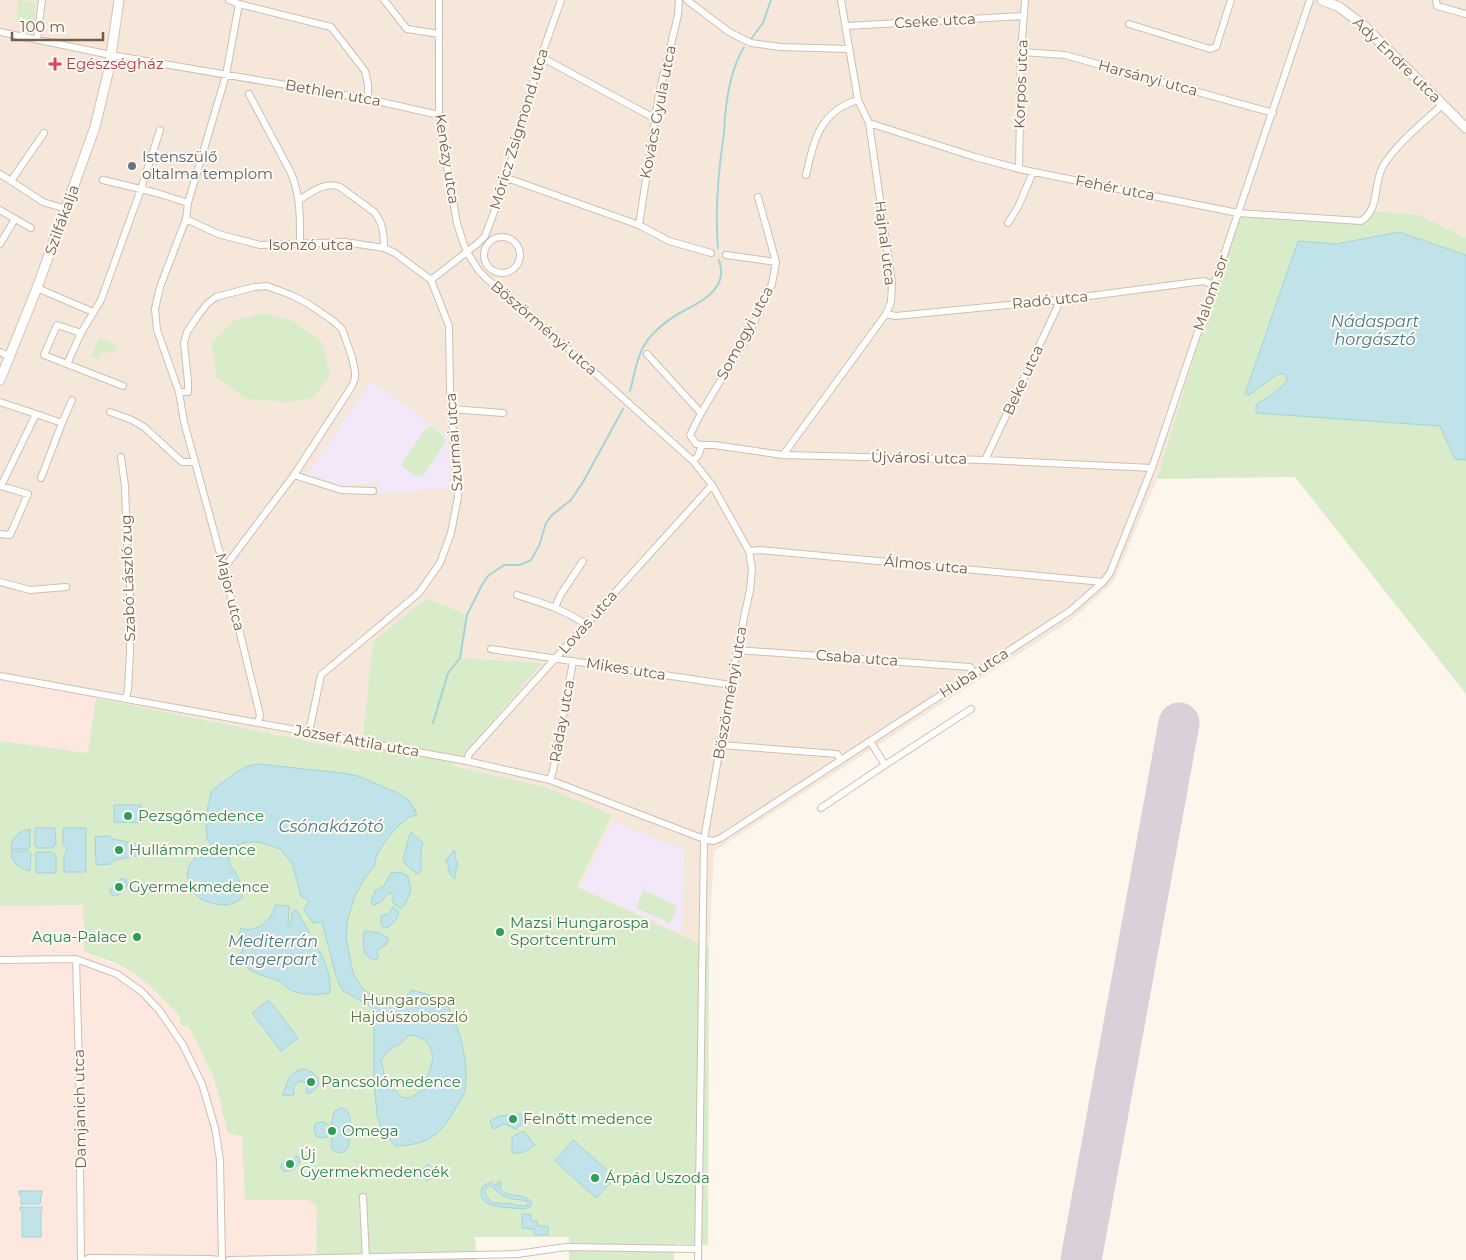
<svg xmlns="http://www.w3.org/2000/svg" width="1466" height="1260" viewBox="0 0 1466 1260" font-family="Montserrat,sans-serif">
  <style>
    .residential { fill: #f5e8da }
    .commercial { fill: #fde8e0 }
    .education { fill: #f3e8fa }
    .green { fill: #d8ecc9 }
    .water { fill: #bfe3e8; stroke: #a5d3da; fill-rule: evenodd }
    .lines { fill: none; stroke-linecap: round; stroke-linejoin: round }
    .stream { stroke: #a5d3da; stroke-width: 2 }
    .runway { stroke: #dbcfda; stroke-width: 41 }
    .street-casing { stroke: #d1beb0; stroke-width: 8 }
    .secondary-casing { stroke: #d6c0b0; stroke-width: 11 }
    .street { stroke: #fff; stroke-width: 6 }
    .secondary { stroke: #fff; stroke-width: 9 }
    .health-dot { fill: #e0444e; stroke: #fffaf3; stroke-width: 2 }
    .worship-dot { fill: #6b7280; stroke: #fffaf3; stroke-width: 2 }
    .leisure-dot { fill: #2e9e5b; stroke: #fffaf3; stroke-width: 2 }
    .labels { text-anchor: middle; stroke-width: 4; stroke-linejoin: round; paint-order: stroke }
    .street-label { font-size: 15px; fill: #7a5c4d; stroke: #fffaf3 }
    .health-label { font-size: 15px; fill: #be3a42; stroke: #fffaf3; text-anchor: start }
    .worship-label { font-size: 15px; fill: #5b616d; stroke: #fffaf3; text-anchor: start }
    .leisure-label { font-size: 15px; fill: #27864d; stroke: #fffaf3; text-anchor: start }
    .park-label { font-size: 15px; fill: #537a41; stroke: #fffaf3 }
    .water-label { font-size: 16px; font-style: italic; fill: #437c86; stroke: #fffaf3 }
  </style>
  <rect width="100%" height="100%" fill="#fdf6ec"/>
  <path class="residential" d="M0,0H1466V238L1420,215L1361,221L1238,213L1157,479L1114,581L1073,619L714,851L709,948L577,887L612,816L548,788L454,766L541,663L460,658L467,615L428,598L373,641L361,752L96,698L0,680Z"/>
  <path class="commercial" d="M0,680L96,698L88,753L0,741Z
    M83,905L84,952L127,969L141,978L160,996L191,1031L214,1078L228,1134L242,1136L245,1200H308L317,1207V1259L0,1260V906Z"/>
  <path class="education" d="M370,382L398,400L447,436L451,488L422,490L413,494L412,491L378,493L377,482L362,484L342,485L307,475Z
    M612,821L684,850L682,934L580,887Z"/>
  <path class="green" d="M18,0L36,3L34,24L17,22Z
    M1371,211L1420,215L1466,238V255L1399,232L1336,244L1298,241L1245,394L1249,395L1278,374H1284L1287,378V382L1256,412L1440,426L1455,459L1466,460V694L1295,477L1157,479L1238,213L1361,221Z
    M263,313L293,321L322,342L330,375L313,398L285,402L246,399L217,377L211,343L235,320Z
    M99,337L118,346L113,354L103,351L99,359L91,357Z
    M432,426L444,436L446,442L423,476L417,477L404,468L402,463L427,427Z
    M427,598L467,615L460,658L542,663L454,766L548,788L612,815L577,887L709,948L708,1245L675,1244L674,1260H569V1237H475L477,1260H217V1259H316L317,1207L308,1200H245L242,1136L228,1134L214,1078L191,1031L186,1025L182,1026L179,1022L181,1019C165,1001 148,981 127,969C114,961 98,957 84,952L83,905L0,906V741L88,753L96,698L361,752L373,641Z
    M643,890L678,906L670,923L636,908Z"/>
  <path class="water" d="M1399,232L1466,255V460L1455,459L1440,426L1256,413V405C1265,398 1285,388 1287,378L1284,374H1278L1249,395L1245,394L1298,241L1336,244Z
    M258,764L342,773L358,776L398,793L408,800L413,806L417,815L409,817L397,827L384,843L376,857L375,865L363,881L355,896L348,918L346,938L353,973L363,989L385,1004L402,1001L412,990C421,993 433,995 441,1000C450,1005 454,1020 458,1030C464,1047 469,1076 464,1094C462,1098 459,1103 456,1107C442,1135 427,1145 396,1146L382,1132L377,1115L374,1080V1032L375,1017L371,1007L342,990L336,976L322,922L313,923L304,910L309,901L301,896L292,863L280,849L259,842H249L240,844L235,847L231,852L229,859L231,866L237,875L242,888V899C237,901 232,904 227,905C222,905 213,904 208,902C190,897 180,873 194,859C200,854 203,851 211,850V844L207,839L206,823L207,810L211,793L215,788L238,771L248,766ZM413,1035L424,1039L430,1046L433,1058L429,1072L421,1091L410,1098L401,1097L388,1083L383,1077L384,1072L381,1060L392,1047C399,1046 404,1041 408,1036Z
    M114,805H141V823L114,822Z
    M35,828H55L56,844L53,848H38L35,846Z
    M63,828H86V872H64V856L67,850L63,844Z
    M30,829V845L28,849H11C11,837 19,831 30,829Z
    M411,832L423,843L421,851V871L420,873L417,874L406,865L403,859L408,841V839Z
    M109,836L113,839L142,845V855L114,860L111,864L96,865L95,837Z
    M454,850L456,855L455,858C459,862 458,867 455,872L456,876L455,879C449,875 448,870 448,863L445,862Z
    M11,851H28L31,854L30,871C19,869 11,862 11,851Z
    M37,852H53L56,855V873H36V854Z
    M399,872L408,876L411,891L405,904L401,909L393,903V896L390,893H388L382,901L375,905L372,904L371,901L376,890L384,886L391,873Z
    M121,878L126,880L128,885L117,896C112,896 109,894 110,889Z
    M275,905L289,906L288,926L290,927H291L290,922L292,920L291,916L294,910L297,911L309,932L306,934L307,940L311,943L314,942C325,961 331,971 330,993C318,995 298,996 288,988C284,986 283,983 279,981C263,975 248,973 238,958V954H241L247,937L239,934L241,928C257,934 272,920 275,905Z
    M393,907L399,912C397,919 395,922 389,926L388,928L384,927L381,925V916L388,914Z
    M366,931L379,933L388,938L387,944L379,949L376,954L379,956L376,960C361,958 363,945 364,932Z
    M269,1000L298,1038L281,1051L252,1013Z
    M302,1069C319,1071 326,1086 308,1094L306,1092L307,1087L306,1083L301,1081C292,1084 294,1088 294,1095L283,1096V1094C289,1081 287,1074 302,1069Z
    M340,1108C356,1109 349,1134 349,1146C345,1154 337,1155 331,1148L332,1133L330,1132L327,1137L321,1138L316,1136L314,1130L315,1124C323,1119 326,1123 331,1127L334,1112Z
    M522,1114L523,1123L516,1129L504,1124L493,1129L490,1121C499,1114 511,1115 522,1114Z
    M524,1131L535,1145C527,1151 522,1154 512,1153V1137Z
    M573,1140L615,1177L596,1198L555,1161Z
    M296,1156H298L300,1162C295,1169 291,1172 283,1171L280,1166C284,1159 287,1161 293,1160Z
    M428,1164L436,1174L427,1181L419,1172Z
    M498,1181L501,1182L500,1189C509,1198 523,1193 532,1202L531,1206C525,1211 519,1208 512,1208C500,1207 476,1207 482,1187L490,1182L497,1186ZM488,1186H491C498,1192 503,1197 512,1199C518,1200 523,1199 528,1202V1205C523,1207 518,1205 512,1204C499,1202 488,1207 485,1190Z
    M19,1191H42L40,1204H21V1195H19Z
    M20,1207H42V1210L41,1211V1237H22V1211L20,1210Z
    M522,1214H531V1221H537V1226H548V1235H534V1229L522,1228Z"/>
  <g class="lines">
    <path class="stream" d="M751,39L763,23L771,0
      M718,248C715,213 718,175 723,140C725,133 724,125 725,117C727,94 732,67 744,47
      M630,391C635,373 637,352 650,337C658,328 669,319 680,313C695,304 718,296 721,275C722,271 720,264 719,260
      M433,723L448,673L460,658L467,615L482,585L488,576L504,565H520L531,560L539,546L546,523L552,515L571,500L583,482L623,409"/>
    <path class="runway" d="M1081,1260L1179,723"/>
    <g class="street-casing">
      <path id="street" d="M229,0L239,4L331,27L365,71L368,84V99
        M384,0L407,29L439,34
        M439,0V115L441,134L457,223L463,242L467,252L479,271L488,280L545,328L693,461L712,485L749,551L752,569L750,590L737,650L704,839L698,1260
        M687,0L729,32L751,43L780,47L849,49
        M1436,0L1437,6L1466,14
        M239,4L226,75L188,203L186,219L160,287L155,309L157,330L179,392L184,422L224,568L260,715L258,723
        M1129,24L1210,49L1216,47L1231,0
        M846,26L1024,16
        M0,32L111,55L368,99L439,115
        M37,40L42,0
        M1021,52L1065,55L1273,113
        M541,57L654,118
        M249,94L291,173C301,197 300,219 300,245
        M869,123L975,157L1019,169L1238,213L1361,221C1380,210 1373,183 1383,166C1396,144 1424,122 1442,105
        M44,133L11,181L43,202L66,209
        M1019,169L1021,52L1025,0
        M0,174L11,181
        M806,175C814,140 820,111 858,100
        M507,178L639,225L669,241L711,253
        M103,180L157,193L188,203
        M758,197L776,262L772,284L749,333L701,413L690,435L696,444L702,445H714L783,455L985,460L1152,468
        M299,200C312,192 325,181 340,187L374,212C383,223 384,234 384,248
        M0,210L31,228
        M186,219L218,234L260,245L345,242L384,248L395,253L431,280
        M1008,223L1018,207L1033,172
        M639,225L659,94L678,15L679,0
        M484 255a18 18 0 1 1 36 0a18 18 0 1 1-36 0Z
        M0,244L15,219
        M726,255L776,262
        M431,280L477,244L485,236L507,178L518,132L541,57L561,0
        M37,288L93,312
        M886,314L896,316L1059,300L1204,281L1213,285
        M81,333L57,325L44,355L123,386
        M0,352L10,357
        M647,354L701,413
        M67,364L81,333L101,300L141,189L160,130
        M179,392H188V382L184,343L187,332L197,317L207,304L216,297L254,287L267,286L291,295L307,303L332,320L342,329L352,357L355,372V378L352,386L294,475L224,568
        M0,402L36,414L1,486L28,494L10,535L0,534
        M451,409L503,413
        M110,412L132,420L144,427L182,462H195
        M36,414L62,423L41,478
        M62,423L72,400
        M783,455L886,314L891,302L892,283L869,123L858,100L841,0
        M121,457L125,486L127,544L130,579V652L128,690L126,698
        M985,460L1057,308L1059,300
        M693,461L698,456L702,445
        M294,475L341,490L373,491
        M749,551L760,550L1103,582
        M0,582L30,590L66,587
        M517,595C541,603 564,609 585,624
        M555,607L561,594L583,561
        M491,649L731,685
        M737,650L970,667L974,673
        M0,676L467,761L550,780L704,839L713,841L721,838L1070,611L1103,582L1110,573L1152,468L1310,0
        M309,732L321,675L419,593L440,563L451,533L458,497L450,392L449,326L431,280
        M870,741L885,765L971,709
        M721,745L837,754L841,760
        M467,761L469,754L712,485
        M550,780L553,771L573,661
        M821,808L885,765
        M76,959L79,1067L81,1260
        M0,960L76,959L117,974L142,992L159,1010L183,1045L202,1084L215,1128L220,1160L222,1260
        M363,1197L366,1260
        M85,1260L90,1258L208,1259L221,1260
        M229,1260L517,1254L566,1247L698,1249"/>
    </g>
    <g class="secondary-casing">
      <path id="secondary" d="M1322,0L1339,7L1363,25L1466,128
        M0,380L37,288L95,127L109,69L119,0"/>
    </g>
    <use href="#street" class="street"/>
    <use href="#secondary" class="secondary"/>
  </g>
  <path class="health-dot" d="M52.5 56.5h5v5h5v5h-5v5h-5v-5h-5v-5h5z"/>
  <circle class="worship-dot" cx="132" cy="166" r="5"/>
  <g class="leisure-dot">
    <circle cx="128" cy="816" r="5"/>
    <circle cx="119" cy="850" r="5"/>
    <circle cx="119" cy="887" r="5"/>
    <circle cx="500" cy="932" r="5"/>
    <circle cx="137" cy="937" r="5"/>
    <circle cx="311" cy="1082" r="5"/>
    <circle cx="513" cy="1119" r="5"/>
    <circle cx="332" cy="1131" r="5"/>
    <circle cx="290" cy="1164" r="5"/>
    <circle cx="595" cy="1178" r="5"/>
  </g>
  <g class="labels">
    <g class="street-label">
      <text transform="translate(935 21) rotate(-3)" y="5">Cseke utca</text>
      <text transform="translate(1397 60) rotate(44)" y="5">Ady Endre utca</text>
      <text transform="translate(1148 78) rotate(15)" y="5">Harsányi utca</text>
      <text transform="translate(1021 84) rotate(-88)" y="5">Korpos utca</text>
      <text transform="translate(333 93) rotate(10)" y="5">Bethlen utca</text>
      <text transform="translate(658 112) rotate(-79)" y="5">Kovács Gyula utca</text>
      <text transform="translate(519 129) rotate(-73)" y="5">Móricz Zsigmond utca</text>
      <text transform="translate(447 159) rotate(81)" y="5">Kenézy utca</text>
      <text transform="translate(1115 188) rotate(11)" y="5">Fehér utca</text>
      <text transform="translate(62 220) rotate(-70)" y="5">Szilfákalja</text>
      <text transform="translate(885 243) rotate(83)" y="5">Hajnal utca</text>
      <text x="311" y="250">Isonzó utca</text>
      <text transform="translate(1211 293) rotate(-71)" y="5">Malom sor</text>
      <text transform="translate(1050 300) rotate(-6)" y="5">Radó utca</text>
      <text transform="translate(544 328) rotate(41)" y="5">Böszörményi utca</text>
      <text transform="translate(745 333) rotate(-62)" y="5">Somogyi utca</text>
      <text transform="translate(1023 380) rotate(-65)" y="5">Beke utca</text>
      <text transform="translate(454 442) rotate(-94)" y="5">Szurmai utca</text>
      <text transform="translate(919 458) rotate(1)" y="5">Újvárosi utca</text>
      <text transform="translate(926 565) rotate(5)" y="5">Álmos utca</text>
      <text transform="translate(128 578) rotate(-92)" y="5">Szabó László zug</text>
      <text transform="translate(230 592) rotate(76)" y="5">Major utca</text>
      <text transform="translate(588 622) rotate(-48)" y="5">Lovas utca</text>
      <text transform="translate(857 658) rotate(4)" y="5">Csaba utca</text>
      <text transform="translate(626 669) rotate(9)" y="5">Mikes utca</text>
      <text transform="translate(974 673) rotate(-33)" y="5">Huba utca</text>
      <text transform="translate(730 693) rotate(-80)" y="5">Böszörményi utca</text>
      <text transform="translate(562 721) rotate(-80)" y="5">Ráday utca</text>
      <text transform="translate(357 741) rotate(10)" y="5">József Attila utca</text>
      <text transform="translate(80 1109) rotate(-91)" y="5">Damjanich utca</text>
    </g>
    <g class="health-label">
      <text x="66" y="69">Egészségház</text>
    </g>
    <g class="worship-label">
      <text x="142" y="162">Istenszülő<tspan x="142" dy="17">oltalma templom</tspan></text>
    </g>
    <g class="leisure-label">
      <text x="138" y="821">Pezsgőmedence</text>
      <text x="129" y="855">Hullámmedence</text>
      <text x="129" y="892">Gyermekmedence</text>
      <text x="510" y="928">Mazsi Hungarospa<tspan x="510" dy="17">Sportcentrum</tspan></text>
      <text x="127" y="942" text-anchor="end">Aqua-Palace</text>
      <text x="321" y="1087">Pancsolómedence</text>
      <text x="523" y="1124">Felnőtt medence</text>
      <text x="342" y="1136">Omega</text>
      <text x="300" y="1160">Új<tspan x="300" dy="17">Gyermekmedencék</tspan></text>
      <text x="605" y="1183">Árpád Uszoda</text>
    </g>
    <g class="park-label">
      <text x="409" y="1005">Hungarospa<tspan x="409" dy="17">Hajdúszoboszló</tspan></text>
    </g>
    <g class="water-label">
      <text x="1375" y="327">Nádaspart<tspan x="1375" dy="18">horgásztó</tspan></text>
      <text x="331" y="832">Csónakázótó</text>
      <text x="273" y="947">Mediterrán<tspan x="273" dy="18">tengerpart</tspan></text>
    </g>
  </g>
  <path d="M12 32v8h91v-8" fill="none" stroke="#7a5c4d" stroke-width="2.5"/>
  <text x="20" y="32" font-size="15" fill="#7a5c4d" stroke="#fffaf3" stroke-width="4" paint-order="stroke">100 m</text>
</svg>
